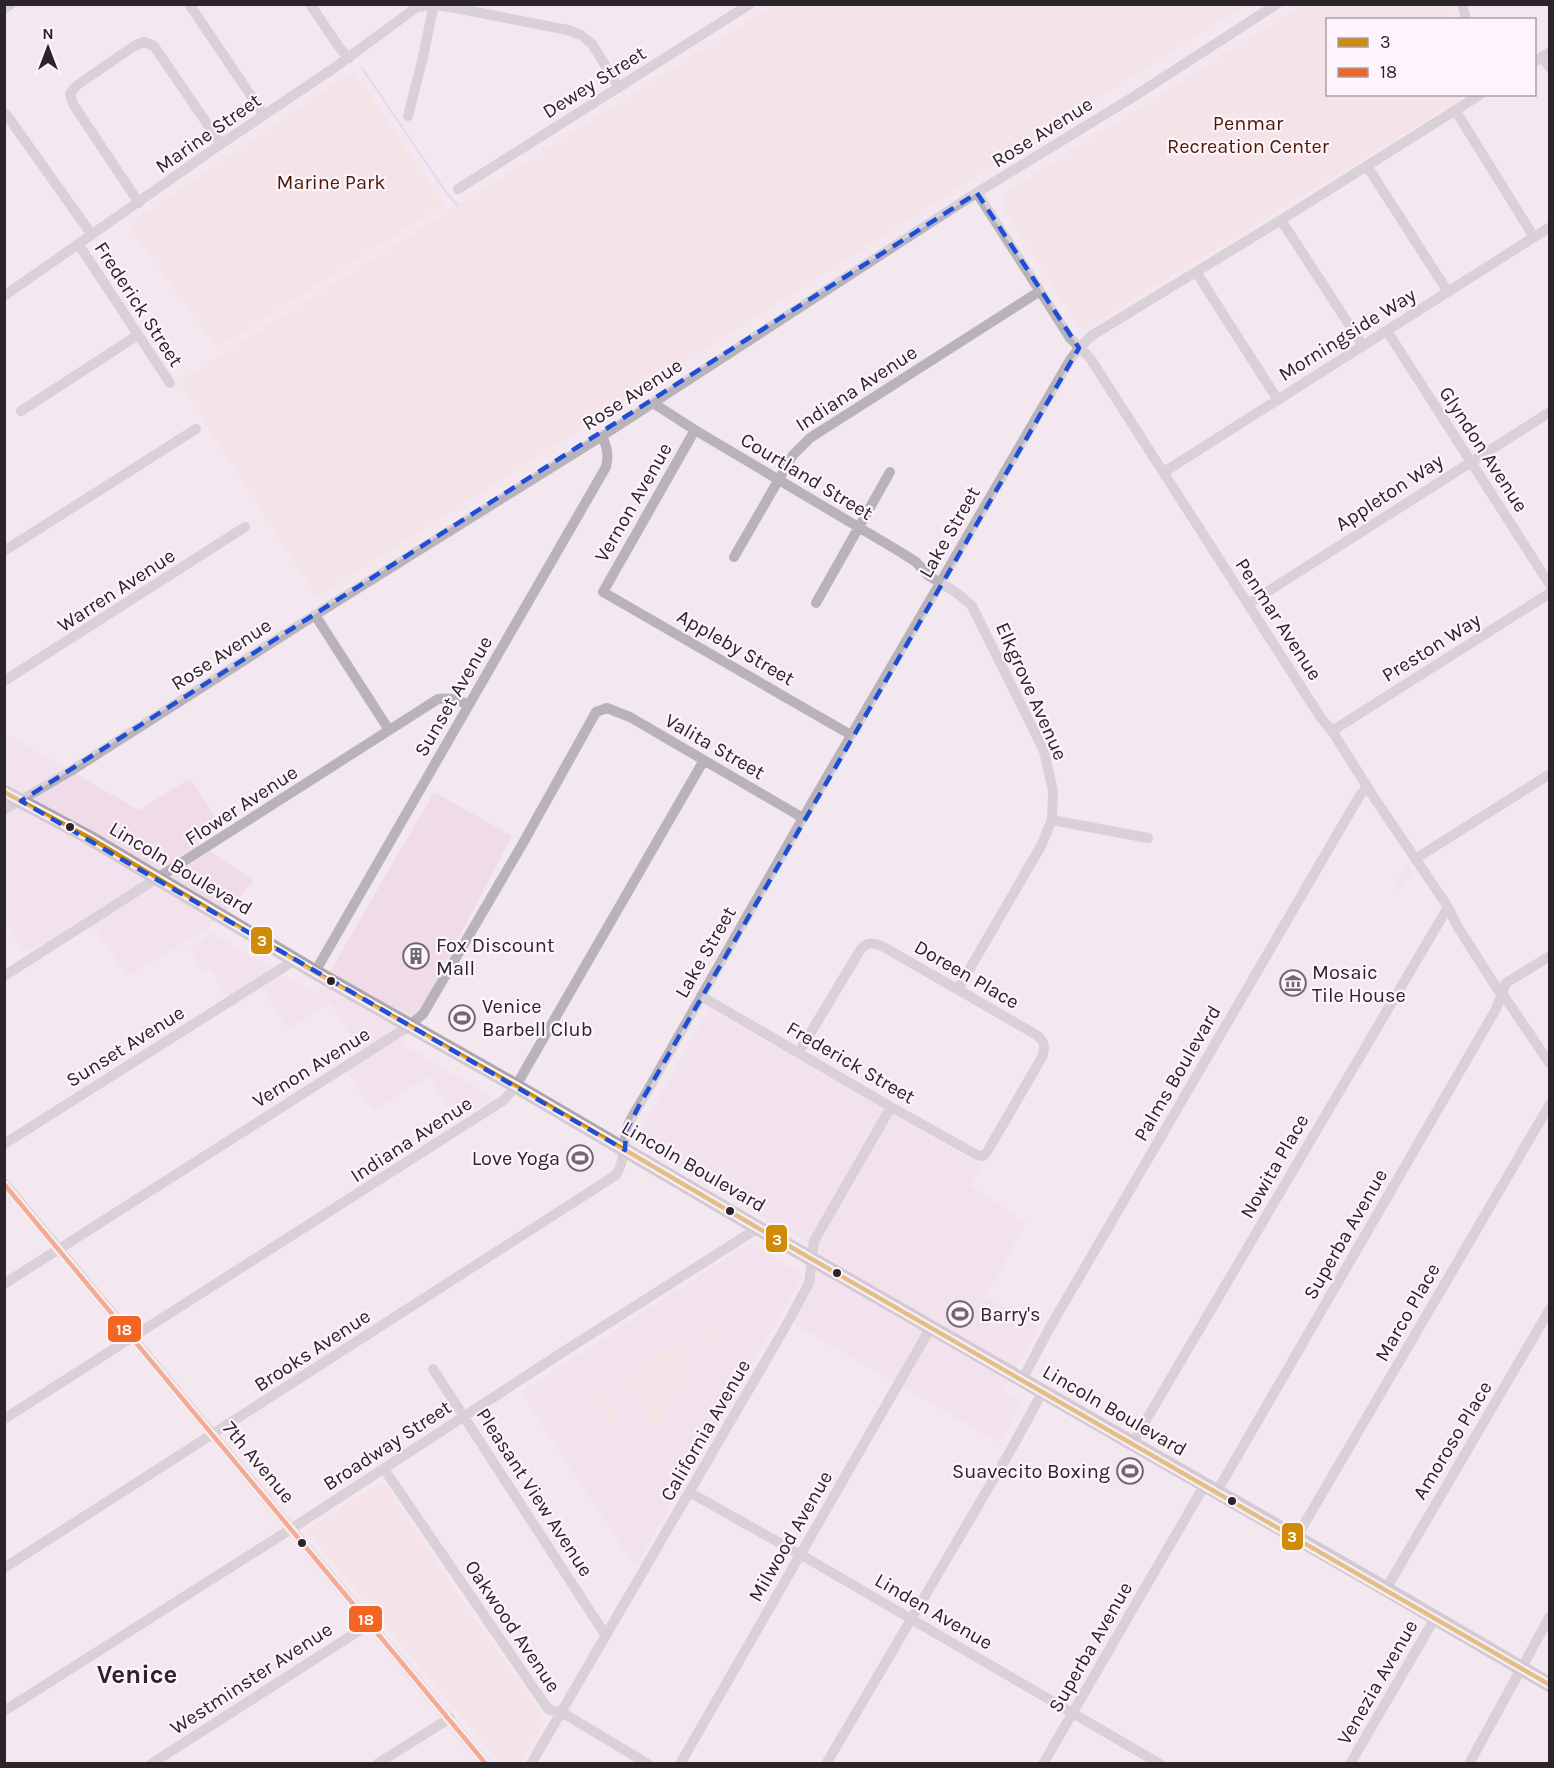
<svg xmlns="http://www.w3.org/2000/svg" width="1554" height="1768" viewBox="0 0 1554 1768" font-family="Karla,sans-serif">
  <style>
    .built { fill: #f0dce9 }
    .green { fill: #f4dedb }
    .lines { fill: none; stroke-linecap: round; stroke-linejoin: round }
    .stream { stroke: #c7c9e7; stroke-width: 2 }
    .minor { stroke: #b8b3ba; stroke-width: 10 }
    .highway { stroke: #ada6af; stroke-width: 15 }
    .bus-1-casing { stroke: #fdf5fb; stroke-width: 9 }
    .bus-2-casing { stroke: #fdf5fb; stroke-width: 9 }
    .bus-1 { stroke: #ce8c08; stroke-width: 4.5 }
    .bus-2 { stroke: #f26522; stroke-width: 4.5 }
    .marked { fill: none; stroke: #1d4ed8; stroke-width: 4.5; stroke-dasharray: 12 8; stroke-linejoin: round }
    .bus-dot { fill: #2b2429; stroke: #fdf5fb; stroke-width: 2 }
    .labels { text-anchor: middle; stroke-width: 4.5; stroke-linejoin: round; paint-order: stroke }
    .street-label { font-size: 20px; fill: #2b2429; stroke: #fdf5fb }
    .park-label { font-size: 20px; fill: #4d1903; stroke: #fdf5fb }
    .poi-label { font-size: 20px; fill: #2b2429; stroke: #fdf5fb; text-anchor: start }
    .district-label { font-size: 26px; font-weight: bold; fill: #2b2429; stroke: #fdf5fb }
    .line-badge { stroke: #fdf5fb; stroke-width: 2 }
    .badge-label { font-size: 16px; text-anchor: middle; font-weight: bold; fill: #fff }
  </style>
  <rect width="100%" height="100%" fill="#f4e8f0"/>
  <path class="built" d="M5,733L139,810L190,778L221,826L195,842L254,880L235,903L207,929L127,977L94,927L23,951L5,921Z
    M434,792L512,836L403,1044L490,1096V1100L456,1121L429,1076L373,1111L347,1071L366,1059L330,1003L288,1030L262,987L233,1007L211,970L204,974L189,949L212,933L317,994Z
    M1407,863L1412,872L1400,890L1394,887Z
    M709,1008L981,1165L971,1186L1026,1223L986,1297L1039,1328L1003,1391L1022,1401L1000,1443L794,1324L822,1251L635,1141Z
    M749,1243L802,1274V1278L635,1567L521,1392Z"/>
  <path class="green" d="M774,5H1245L317,597L179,382Z
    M1303,5H1444L1454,19L1328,20V94L1467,95L1087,328L1081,327L1077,324L1003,208V199L1007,192Z
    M353,71L444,204L217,348L128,225Z
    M715,1321L726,1336L711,1346L701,1331Z
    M698,1333L711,1352L705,1355L693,1336Z
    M686,1341L698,1360L693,1364L681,1345Z
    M674,1345L678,1346L691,1369L655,1431L623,1381L624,1378Z
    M595,1380L607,1398L596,1405L584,1387Z
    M608,1400L620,1418L609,1425L597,1408Z
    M383,1481L465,1605L542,1715L543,1725L521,1763H501L306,1530Z"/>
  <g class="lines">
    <path class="stream" d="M362,68L446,192L457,205"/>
    <path class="minor" d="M189,4L264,115
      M310,4L339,47L349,58
      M1463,7L1466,20
      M4,9L11,4
      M1542,57L1550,68
      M1534,62L1550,52
      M1455,110L1534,237
      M6,114L92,235
      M408,116L423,57L434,4
      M1367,166L1448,292
      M458,189L750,4
      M977,193L1070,338L1090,358L1321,718L1332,731L1373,796L1448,907L1456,924L1498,990L1502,993L1550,1064
      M139,203L73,104L70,94L76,86L134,46L144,42L154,46L221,144
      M1281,220L1363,346
      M79,245L170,383
      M1196,272L1278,400
      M4,296L221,144L334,68L417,7L434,5L450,7L568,30L581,35L592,44L619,88
      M1387,331L1550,585
      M653,403L695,430L902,553L916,562L929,576L957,593L972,606L1044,751L1053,791L1052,820L1041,846L958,989
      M21,411L138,335
      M695,430L603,592L851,735
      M1164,472L1550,227
      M4,551L196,429
      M734,557L793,455L810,438L1040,291
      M816,603L890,472
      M1248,604L1550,412
      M315,615L389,730
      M4,681L245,527
      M1332,731L1550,593
      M4,810L74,769L315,615L602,436L973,195L1130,99L1277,4
      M1052,820L1148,838
      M1415,859L1550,774
      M315,972L606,467C609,455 607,447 602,436
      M4,976L438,699C451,697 458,700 469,705
      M701,996L891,1107L977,1155L983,1156L987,1152L1042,1057C1046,1047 1045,1040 1035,1034L882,946C872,942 865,942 859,952L799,1052
      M4,1144L295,960
      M4,1183L486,1764
      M4,1284L409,1026L423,1014L523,843L596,712L607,708L630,717L803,818
      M433,1369L606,1636
      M1022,1380L1049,1329L1360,795L1367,787
      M4,1419L504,1100L516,1086L524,1072L704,760
      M1132,1444L1448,907
      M384,1469L548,1709L568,1716L648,1764
      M689,1492L810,1560L1160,1764
      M1216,1493L1496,1009L1506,983L1550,956
      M1296,1538L1550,1104
      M4,1568L616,1175C625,1161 623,1148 626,1133C627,1122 636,1111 641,1102L803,818L1070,360L1079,348L1091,336L1281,220L1481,94
      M1386,1589L1550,1309
      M4,1711L291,1529L566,1350L758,1228
      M151,1764L371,1623
      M377,1764L450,1718
      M531,1764L787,1324L809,1283L814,1241L891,1107
      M680,1764L931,1327
      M826,1764L1009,1453L1042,1393
      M1043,1764L1204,1486
      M1350,1764L1435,1618
      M1469,1764L1550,1616"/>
    <path class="highway" d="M4,792L90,838L315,972L516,1086L758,1228L1386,1589L1550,1685"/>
    <g class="bus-1-casing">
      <path id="bus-1" d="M4,792L90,838L315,972L516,1086L758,1228L1550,1685"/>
    </g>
    <g class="bus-2-casing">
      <path id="bus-2" d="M4,1184L486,1764"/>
    </g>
    <use href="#bus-1" class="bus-1"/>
    <use href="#bus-2" class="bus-2"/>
  </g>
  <path d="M0 0H1554V1768H0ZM977,193L1079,348L641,1102L626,1131L625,1150L21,801Z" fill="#f4e8f0" fill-opacity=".55" fill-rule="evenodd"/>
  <path class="marked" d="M977,193L1079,348L641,1102L626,1131L625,1150L21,801Z"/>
  <defs>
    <g id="building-ring" transform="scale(1.35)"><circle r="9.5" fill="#fdf5fb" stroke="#71696f" stroke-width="1.5"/><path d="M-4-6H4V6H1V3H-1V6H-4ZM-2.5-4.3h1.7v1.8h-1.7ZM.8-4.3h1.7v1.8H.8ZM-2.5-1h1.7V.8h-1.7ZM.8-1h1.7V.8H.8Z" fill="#71696f"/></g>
    <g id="museum-ring" transform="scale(1.35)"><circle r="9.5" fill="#fdf5fb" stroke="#71696f" stroke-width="1.5"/><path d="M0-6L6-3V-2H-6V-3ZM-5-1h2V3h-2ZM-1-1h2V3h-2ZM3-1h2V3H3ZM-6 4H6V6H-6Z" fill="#71696f"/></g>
    <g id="stadium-ring" transform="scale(1.35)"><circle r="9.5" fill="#fdf5fb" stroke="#71696f" stroke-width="1.5"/><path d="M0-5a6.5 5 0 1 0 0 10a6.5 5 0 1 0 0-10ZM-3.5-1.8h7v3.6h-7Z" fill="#71696f"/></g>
  </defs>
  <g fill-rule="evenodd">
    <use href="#building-ring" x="416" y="956"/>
    <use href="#museum-ring" x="1293" y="983"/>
    <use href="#stadium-ring" x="462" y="1018"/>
    <use href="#stadium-ring" x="580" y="1158"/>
    <use href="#stadium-ring" x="960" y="1314"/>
    <use href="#stadium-ring" x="1130" y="1471"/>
  </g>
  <g class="bus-dot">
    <circle cx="70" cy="827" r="5"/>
    <circle cx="331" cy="981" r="5"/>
    <circle cx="730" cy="1211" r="5"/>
    <circle cx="837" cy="1273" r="5"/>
    <circle cx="1232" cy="1501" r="5"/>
    <circle cx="302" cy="1543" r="5"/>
  </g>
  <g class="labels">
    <g class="street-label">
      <text transform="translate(594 82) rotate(-32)" y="7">Dewey Street</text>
      <text transform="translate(1042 132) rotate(-32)" y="7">Rose Avenue</text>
      <text transform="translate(208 133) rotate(-35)" y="7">Marine Street</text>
      <text transform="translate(139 304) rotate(57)" y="7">Frederick Street</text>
      <text transform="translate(1347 334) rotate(-32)" y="7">Morningside Way</text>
      <text transform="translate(856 388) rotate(-33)" y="7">Indiana Avenue</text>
      <text transform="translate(632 394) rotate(-33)" y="7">Rose Avenue</text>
      <text transform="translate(1484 449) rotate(57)" y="7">Glyndon Avenue</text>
      <text transform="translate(807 476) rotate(31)" y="7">Courtland Street</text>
      <text transform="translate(1389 492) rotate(-33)" y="7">Appleton Way</text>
      <text transform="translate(633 502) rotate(-60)" y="7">Vernon Avenue</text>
      <text transform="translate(949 532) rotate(-60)" y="7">Lake Street</text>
      <text transform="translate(116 590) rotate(-33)" y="7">Warren Avenue</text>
      <text transform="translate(1279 619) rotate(57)" y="7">Penmar Avenue</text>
      <text transform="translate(736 647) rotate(30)" y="7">Appleby Street</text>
      <text transform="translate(1431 647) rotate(-32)" y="7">Preston Way</text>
      <text transform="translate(221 654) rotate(-33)" y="7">Rose Avenue</text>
      <text transform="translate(1032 691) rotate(66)" y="7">Elkgrove Avenue</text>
      <text transform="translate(453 696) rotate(-60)" y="7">Sunset Avenue</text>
      <text transform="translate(715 746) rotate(30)" y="7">Valita Street</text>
      <text transform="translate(241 805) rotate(-33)" y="7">Flower Avenue</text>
      <text transform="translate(181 868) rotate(31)" y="7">Lincoln Boulevard</text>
      <text transform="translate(705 952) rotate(-60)" y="7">Lake Street</text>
      <text transform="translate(967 974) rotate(30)" y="7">Doreen Place</text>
      <text transform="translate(125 1046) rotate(-32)" y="7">Sunset Avenue</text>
      <text transform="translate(851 1062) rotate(30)" y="7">Frederick Street</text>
      <text transform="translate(311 1067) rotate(-32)" y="7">Vernon Avenue</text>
      <text transform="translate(1177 1073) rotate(-60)" y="7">Palms Boulevard</text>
      <text transform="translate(411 1139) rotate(-33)" y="7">Indiana Avenue</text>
      <text transform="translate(694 1166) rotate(30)" y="7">Lincoln Boulevard</text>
      <text transform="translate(1274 1166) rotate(-60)" y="7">Nowita Place</text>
      <text transform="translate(1345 1234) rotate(-60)" y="7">Superba Avenue</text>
      <text transform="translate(1407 1312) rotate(-60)" y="7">Marco Place</text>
      <text transform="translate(312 1350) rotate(-33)" y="7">Brooks Avenue</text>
      <text transform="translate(1115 1410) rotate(30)" y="7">Lincoln Boulevard</text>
      <text transform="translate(705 1430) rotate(-60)" y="7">California Avenue</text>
      <text transform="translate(1452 1440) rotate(-59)" y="7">Amoroso Place</text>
      <text transform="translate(387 1445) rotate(-33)" y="7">Broadway Street</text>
      <text transform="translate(259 1462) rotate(50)" y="7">7th Avenue</text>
      <text transform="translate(535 1492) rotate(57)" y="7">Pleasant View Avenue</text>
      <text transform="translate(790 1536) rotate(-60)" y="7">Milwood Avenue</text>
      <text transform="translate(934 1611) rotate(30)" y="7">Linden Avenue</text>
      <text transform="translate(513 1626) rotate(56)" y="7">Oakwood Avenue</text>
      <text transform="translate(1090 1647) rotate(-60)" y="7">Superba Avenue</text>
      <text transform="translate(251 1678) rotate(-33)" y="7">Westminster Avenue</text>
      <text transform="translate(1377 1682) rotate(-60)" y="7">Venezia Avenue</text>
    </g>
    <g class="park-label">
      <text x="1248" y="130">Penmar<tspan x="1248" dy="23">Recreation Center</tspan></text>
      <text x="331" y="189">Marine Park</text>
    </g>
    <g class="poi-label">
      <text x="436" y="952">Fox Discount<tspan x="436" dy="23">Mall</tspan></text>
      <text x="1312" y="979">Mosaic<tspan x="1312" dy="23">Tile House</tspan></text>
      <text x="482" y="1013">Venice<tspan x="482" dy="23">Barbell Club</tspan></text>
      <text x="560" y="1165" text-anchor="end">Love Yoga</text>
      <text x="980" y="1321">Barry's</text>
      <text x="1110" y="1478" text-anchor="end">Suavecito Boxing</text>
    </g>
    <g class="district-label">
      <text x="137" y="1683">Venice</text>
    </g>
  </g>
  <g class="line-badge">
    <rect x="250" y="926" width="23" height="29" rx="6" fill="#ce8c08"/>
    <rect x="765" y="1224" width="23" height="29" rx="6" fill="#ce8c08"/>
    <rect x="107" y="1315" width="35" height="28" rx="6" fill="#f26522"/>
    <rect x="1281" y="1522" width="23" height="29" rx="6" fill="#ce8c08"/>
    <rect x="348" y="1605" width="35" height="28" rx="6" fill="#f26522"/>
  </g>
  <g class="badge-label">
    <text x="262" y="946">3</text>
    <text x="777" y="1245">3</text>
    <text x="124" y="1335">18</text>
    <text x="1292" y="1542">3</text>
    <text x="366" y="1625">18</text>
  </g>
  <rect width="1554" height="1768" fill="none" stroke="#2b2429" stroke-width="12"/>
  <rect x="1326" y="18" width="210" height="78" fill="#fdf5fb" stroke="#a9a1a7" stroke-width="1.5"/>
  <rect x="1338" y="38" width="30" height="9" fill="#ce8c08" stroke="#a9a1a7" stroke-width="1.5"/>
  <text x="1380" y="48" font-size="18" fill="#2b2429">3</text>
  <rect x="1338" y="68" width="30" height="9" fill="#f26522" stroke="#a9a1a7" stroke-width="1.5"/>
  <text x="1380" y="78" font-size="18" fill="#2b2429">18</text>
  <g transform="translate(48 48)" stroke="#fdf5fb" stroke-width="4.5" paint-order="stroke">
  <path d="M0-4.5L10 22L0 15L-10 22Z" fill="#2b2429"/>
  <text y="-9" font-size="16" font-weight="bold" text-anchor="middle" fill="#2b2429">N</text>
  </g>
</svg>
